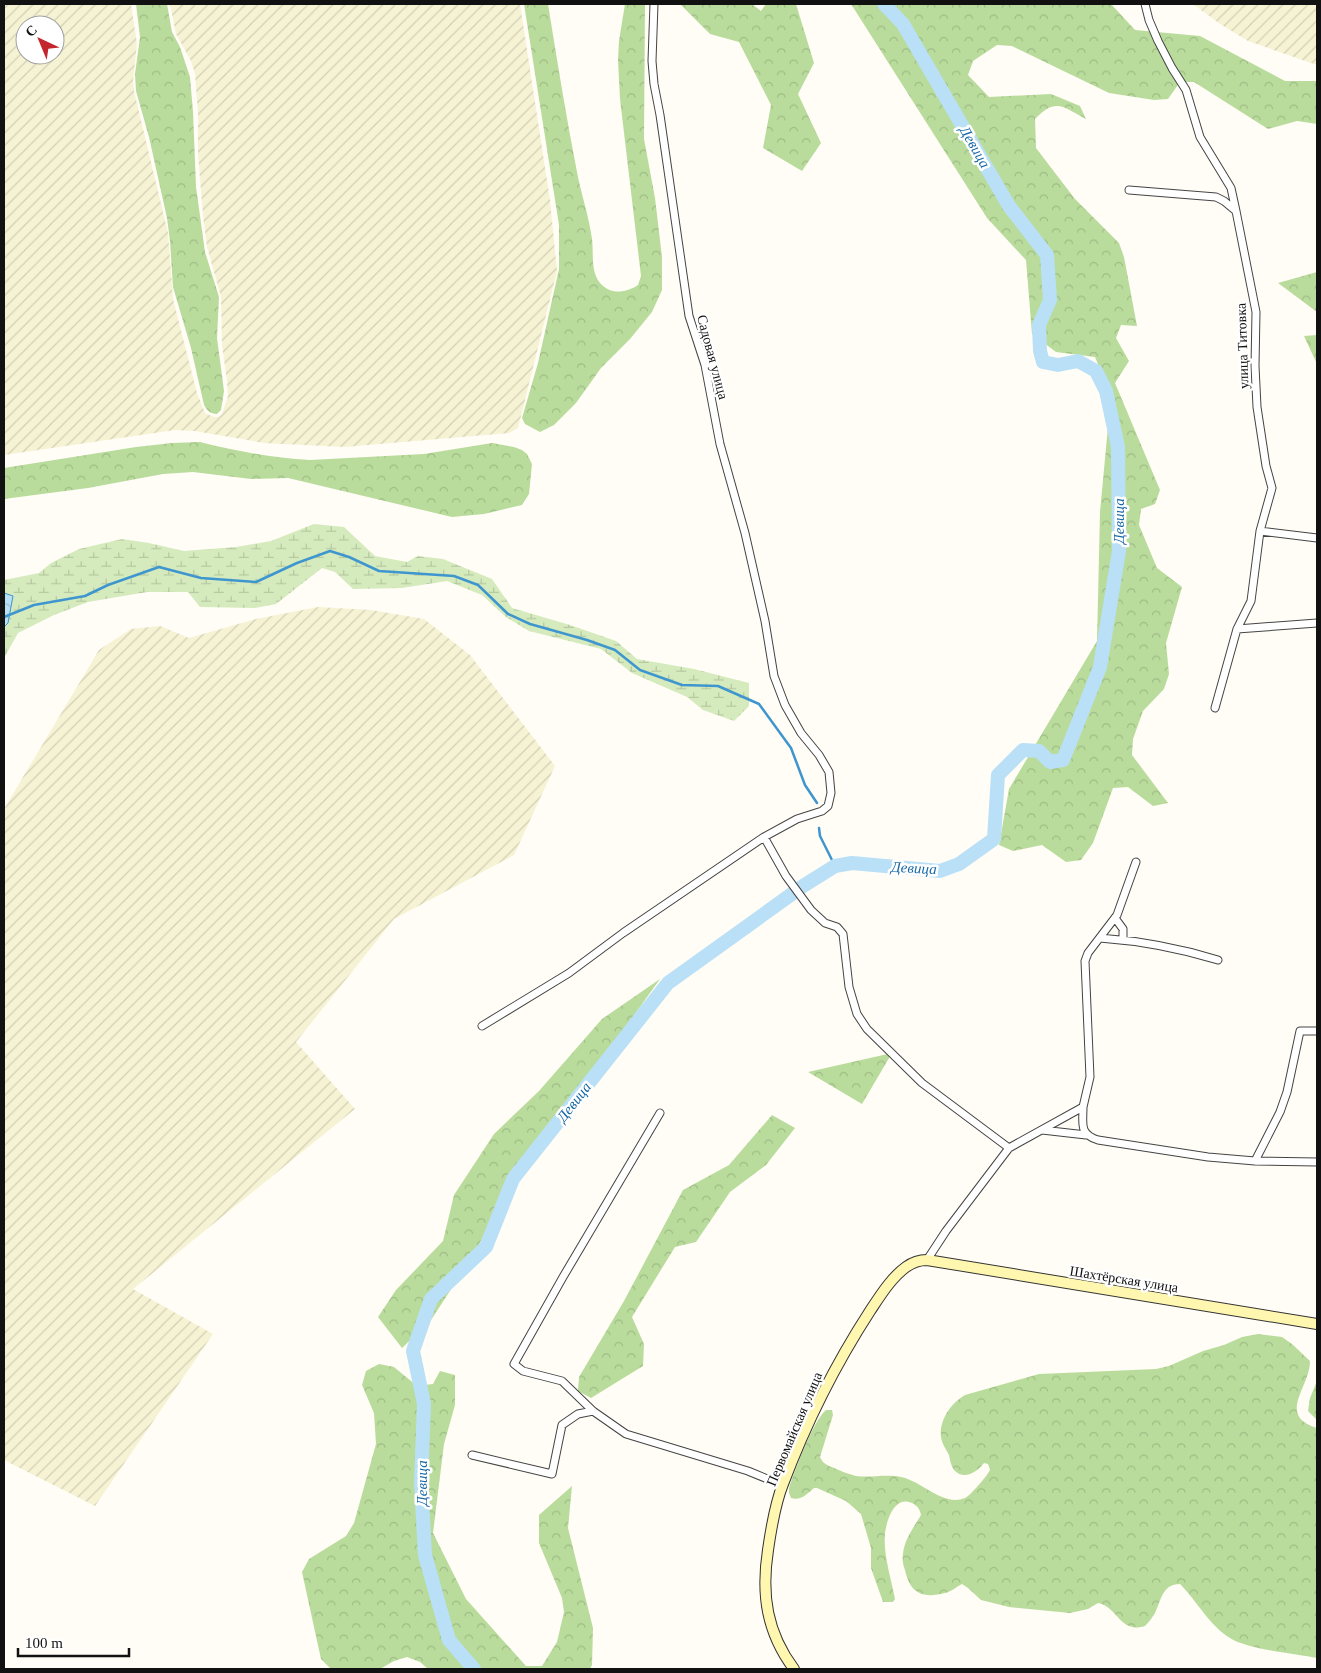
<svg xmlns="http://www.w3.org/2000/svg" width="1321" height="1673" viewBox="0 0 1321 1673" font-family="Georgia,serif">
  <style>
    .farmland { fill: url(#farmland-furrows); fill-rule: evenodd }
    .forest { fill: url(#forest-crowns) }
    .wetland { fill: url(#wetland-marsh) }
    .water { fill: url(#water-waves); stroke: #3f96cf }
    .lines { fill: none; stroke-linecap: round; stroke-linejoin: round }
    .stream { stroke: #3f96cf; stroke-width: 2.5 }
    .river { stroke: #b9e0f7; stroke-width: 14 }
    .street-casing { stroke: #444; stroke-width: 9 }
    .secondary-casing { stroke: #333; stroke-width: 12 }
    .street { stroke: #fff; stroke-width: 7 }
    .secondary { stroke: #fff6b0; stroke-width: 10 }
    .labels { text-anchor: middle; stroke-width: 5; stroke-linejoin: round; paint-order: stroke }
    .street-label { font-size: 14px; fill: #111; stroke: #fff }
    .water-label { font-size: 15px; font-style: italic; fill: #1768a6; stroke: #fff }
  </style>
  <defs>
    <pattern id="farmland-furrows" width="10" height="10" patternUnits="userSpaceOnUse" patternTransform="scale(1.25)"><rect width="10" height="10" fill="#f6f3d4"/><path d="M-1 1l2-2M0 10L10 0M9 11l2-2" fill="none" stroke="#d2cfb5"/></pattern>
    <pattern id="forest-crowns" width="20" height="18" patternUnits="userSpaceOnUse" patternTransform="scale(1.25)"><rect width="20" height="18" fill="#b9dc9c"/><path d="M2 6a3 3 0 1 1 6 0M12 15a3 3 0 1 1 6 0" fill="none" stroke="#9ebc85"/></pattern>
    <pattern id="wetland-marsh" width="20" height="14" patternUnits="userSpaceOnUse" patternTransform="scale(1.25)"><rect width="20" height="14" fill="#d5ebbd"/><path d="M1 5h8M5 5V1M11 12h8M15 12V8" fill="none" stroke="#b6c8a1"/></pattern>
    <pattern id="water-waves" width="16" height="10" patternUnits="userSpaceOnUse" patternTransform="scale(1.25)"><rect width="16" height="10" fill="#b9e0f7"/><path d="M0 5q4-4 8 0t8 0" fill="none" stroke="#9ebfd3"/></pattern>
  </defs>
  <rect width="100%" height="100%" fill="#fffdf5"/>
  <path class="farmland" d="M4,4H131L137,44L133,81L134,91L168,233L173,299L197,393L205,413L214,417H218L222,414L228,396L227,381L222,345L221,297L207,247L203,216L198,153V114L195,74L191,61L176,34L170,4H520L550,200L557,271L518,428L509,433L344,447L264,443L195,431L175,430L4,455ZM25,25H55V55H25Z
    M1193,4H1317V65L1248,41L1220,24Z
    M318,607L371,610L424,619L470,655L555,766L514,855L394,919L296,1042L355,1109L133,1289L213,1334L95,1506L4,1460V809L99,650L131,629L160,626L189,638L256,619Z"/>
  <path class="forest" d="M136,4H167L172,32L180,47L190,77L193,112L196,187L205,252L219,297L217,338L224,391L221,410L217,414C210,414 207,410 204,405L191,348L173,287L170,241L167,218L149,137L136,91L135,74L140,37Z
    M524,4H548C557,60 566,116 577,172C581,194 589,216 592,239C594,254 590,270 600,283C610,295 626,293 638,285L641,276L620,99L618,60L619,41L625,4H645L644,139L655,198L662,257V290L652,312L630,339L601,368L576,403L554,425L540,432L525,424L522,418L538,363L559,269V225Z
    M680,4H752L761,11L766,4H796L814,63L798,94L821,143L802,171L763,148L771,105L739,42L710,34Z
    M851,4H1111L1135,30L1200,36L1285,81H1317V124L1297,121L1268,129L1194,82H1180L1168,99L1154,100L1109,93L1012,46L997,45L973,61L968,75L989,97L1051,94L1080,106L1086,119C1063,107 1056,97 1035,119L1036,148L1075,199L1119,243L1124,257L1137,326L1121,325L1116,338L1129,361L1115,383L1160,490L1155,504L1141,509L1139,525L1157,568L1182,587L1166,643L1169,674L1164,689L1143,711L1133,739L1132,755L1168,803L1153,806L1128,787L1113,788L1093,843L1081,860L1066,862L1042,845L1013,851L999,845L1009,789L1097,641L1100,512L1111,395L1095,357L1056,352L1032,334L1026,260L987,218Z
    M1317,272V312L1278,283Z
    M1317,335V364L1304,336Z
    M200,442C236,451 272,458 310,460L424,454L492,443L514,447L522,450L527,454L532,464L529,494L522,505L484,514L452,517L288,478L251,479L193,472L163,474L88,488L4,499V468L136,447L172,443Z
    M660,979L500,1202L476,1251L431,1320L402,1348L378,1317L396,1290L443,1241L454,1195L494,1134L539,1091L602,1019Z
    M892,1053L862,1104L808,1072Z
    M772,1115L795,1128L766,1165L730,1192L696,1242L675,1247L632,1317L644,1344L643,1366L591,1398L578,1391L579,1377L624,1301L683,1190L729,1165Z
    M1258,1334L1282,1337L1292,1344L1310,1361C1310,1388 1276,1415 1317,1428V1658C1296,1654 1246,1649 1230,1638C1209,1625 1197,1601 1180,1584C1162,1584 1161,1601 1155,1613C1152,1618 1149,1622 1145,1626C1120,1634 1118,1607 1098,1603L1088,1609L1070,1613L1009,1607L981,1600L968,1588L962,1584C956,1587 951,1592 945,1593C922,1599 910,1593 905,1570C903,1565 902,1559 903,1554C904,1540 914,1527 921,1515C920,1510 918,1506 912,1503C895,1495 887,1519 885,1533C883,1555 891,1577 895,1599L893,1602H883L871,1568V1548L861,1514L846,1501L817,1488H814C807,1494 801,1501 791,1498L789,1493V1488C795,1470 813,1421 826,1410H832L833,1415L820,1457C823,1464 827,1465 834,1468C841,1471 848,1474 856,1476C870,1478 886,1474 901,1477C922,1481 943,1507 965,1498C970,1496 987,1476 990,1470L988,1464L984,1463C977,1472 964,1481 954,1470C951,1466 950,1460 949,1455C946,1449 942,1444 941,1437C939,1420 951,1403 965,1395L1039,1374L1156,1369L1169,1366L1203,1351L1224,1345L1242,1337Z
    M379,1364L394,1367L417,1386L433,1384L440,1371L455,1375V1405L444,1444L433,1533L466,1599L526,1666H542L557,1642L564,1612L562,1598L539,1543V1515L572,1486L568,1528L593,1628L592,1665L590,1669H428L420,1662L407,1657L394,1661L380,1669H331L321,1659L302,1572L309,1559L346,1536L354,1523L376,1444L374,1413L362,1385L366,1371Z
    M1317,1381V1420L1308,1411L1310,1398Z"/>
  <path class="wetland" d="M314,524L344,527L375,556L407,562L418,556L443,559L492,579L512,608L570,625L616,641L637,659L694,669L749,683V706L734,721L703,710L687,697L632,673L601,649L529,631L506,617L482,595L447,581L402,588L353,589L335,572L322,568L276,604L255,608L200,607L188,592H147L88,602L54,615L18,633L4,658V580L39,573L51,563L79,549L122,539L149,543L184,551L236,547L271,541Z"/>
  <path class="water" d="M4,593L13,596L8,623L4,627Z"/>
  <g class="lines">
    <path class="stream" d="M4,617L34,605L85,596L108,585L159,567L201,578L256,582L297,563L330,551L349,557L379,571L454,576L478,585L508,614L530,624L587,640L615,650L640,670L682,685L718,686L759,704L791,748L805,785L817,803
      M819,828L820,836L835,866"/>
    <path class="river" d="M474,1669L449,1640L425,1555L421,1482L424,1404L413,1351L431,1299L486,1247L513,1179L668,983L803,886L835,866L852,863L940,871L959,864L994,839L998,775L1023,750L1039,751L1050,762L1063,760L1100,667L1119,551L1118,447L1106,391L1096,371L1078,361L1058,365L1043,362L1040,351L1039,325L1050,300L1047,255L1009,206L903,24L884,4"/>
    <g class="street-casing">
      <path id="street" d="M1145,4L1149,20L1158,41L1172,68L1186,90L1200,137L1231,188L1236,211
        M1129,190L1216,197L1224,201L1236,211L1256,312L1255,366L1257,407L1266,466L1272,488L1260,531L1251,601L1237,629L1215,708
        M1260,531L1317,538
        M1237,629L1317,623
        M764,837L786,876L811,910L825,923L837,927L843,934L849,987L857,1014L867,1029L922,1083L1009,1148
        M1115,918L1123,929V940
        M1100,938C1141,941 1179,948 1218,960
        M482,1026L569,973L623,933L764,837L797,819L822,811L828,806L831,793L829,772L819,755L801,733L785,705L774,676L765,621L745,533L720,444L705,365L689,316L660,115L654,84L652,61L654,4
        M1083,1107C1083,1124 1079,1134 1098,1140L1208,1157L1255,1161L1317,1162
        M660,1113L563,1277L514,1364L523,1371L562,1381L593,1411L626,1434L748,1471L782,1485
        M1042,1130L1086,1135
        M1255,1161L1280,1112L1287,1092L1300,1031H1317
        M927,1260L946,1231L1009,1148L1083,1107L1090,1077L1085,961L1088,953L1117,915L1136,862
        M472,1455L552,1474L562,1425L578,1414L593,1411"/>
    </g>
    <g class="secondary-casing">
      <path id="secondary" d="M794,1669C767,1633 761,1595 768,1550C771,1529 775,1504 783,1484C806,1423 835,1365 870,1311C880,1296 891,1278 906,1267C913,1262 919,1260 927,1260L1317,1324"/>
    </g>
    <use href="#street" class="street"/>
    <use href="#secondary" class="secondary"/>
  </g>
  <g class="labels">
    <g class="street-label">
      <text transform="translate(1242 346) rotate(-92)" y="5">улица Титовка</text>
      <text transform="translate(713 357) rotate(75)" y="5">Садовая улица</text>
      <text transform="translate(1124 1279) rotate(9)" y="5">Шахтёрская улица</text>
      <text transform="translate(794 1429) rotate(-67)" y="5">Первомайская улица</text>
    </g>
    <g class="water-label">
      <text transform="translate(975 147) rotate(60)" y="5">Девица</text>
      <text transform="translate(1119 521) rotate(-90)" y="5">Девица</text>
      <text transform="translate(914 868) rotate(3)" y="5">Девица</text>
      <text transform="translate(574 1102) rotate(-52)" y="5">Девица</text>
      <text transform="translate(422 1483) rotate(-90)" y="5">Девица</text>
    </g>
  </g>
  <rect width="1321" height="1673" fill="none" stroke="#111111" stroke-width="10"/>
  <g transform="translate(40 40) rotate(316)"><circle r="24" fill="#ffffff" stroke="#a0a0a0"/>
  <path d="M0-4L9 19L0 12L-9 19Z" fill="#c4262e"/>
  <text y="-8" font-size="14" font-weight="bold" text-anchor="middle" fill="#111111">С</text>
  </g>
  <path d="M18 1648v8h111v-8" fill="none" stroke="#111111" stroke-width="2.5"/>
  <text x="25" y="1648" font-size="15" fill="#111111" stroke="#ffffff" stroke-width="4" paint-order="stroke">100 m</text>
</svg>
